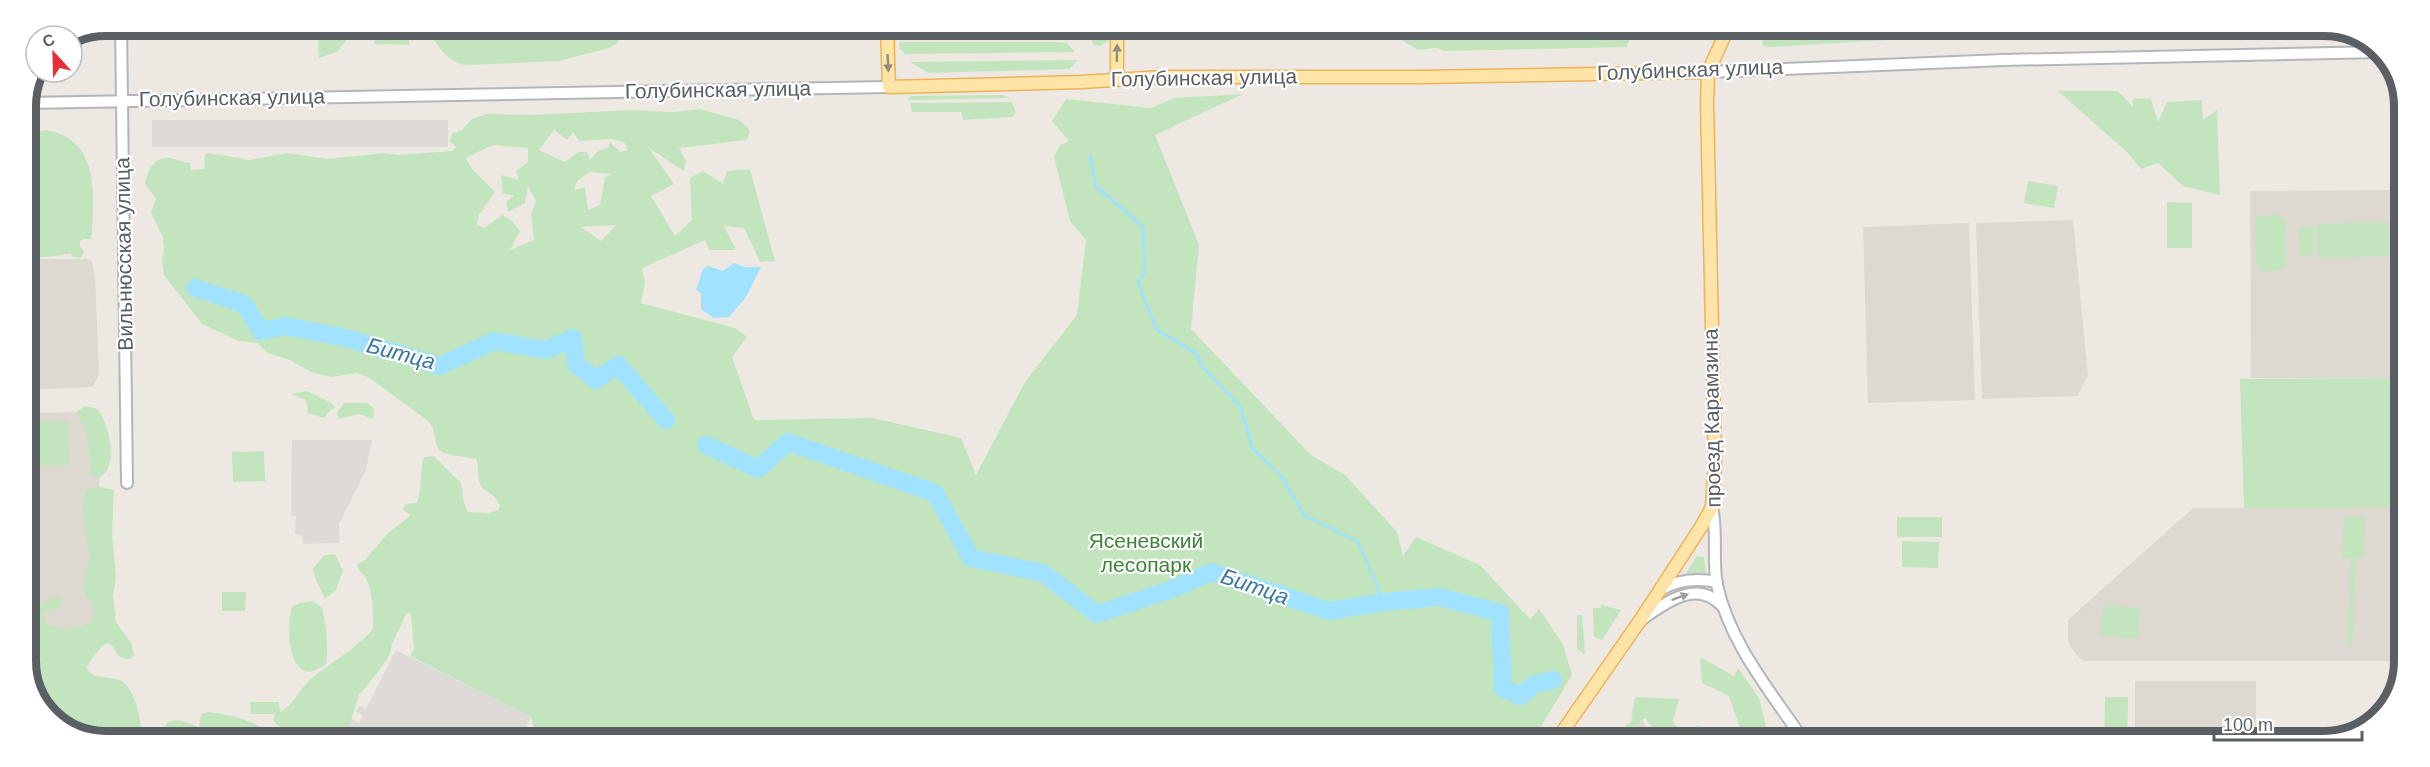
<svg xmlns="http://www.w3.org/2000/svg" width="2430" height="767" viewBox="0 0 2430 767" font-family="Arial,sans-serif">
  <style>
    .industrial { fill: #dedbd6 }
    .education { fill: #ddd8d0 }
    .green { fill: #c3e5be; fill-rule: evenodd }
    .water { fill: #a1e2fe }
    .lines { fill: none; stroke-linecap: round; stroke-linejoin: round }
    .stream { stroke: #a1e2fe; stroke-width: 3 }
    .river { stroke: #a1e2fe; stroke-width: 18 }
    .minor-casing { stroke: #b3b6b9; stroke-width: 14 }
    .major-casing { stroke: #efb159; stroke-width: 15 }
    .minor { stroke: #fff; stroke-width: 10 }
    .major { stroke: #fee4a6; stroke-width: 12 }
    .oneway { fill: #938e7a }
    .oneway2 { fill: #9c9fa1 }
    .labels { text-anchor: middle; stroke-width: 4.5; stroke-linejoin: round; paint-order: stroke }
    .street-label { font-size: 21px; fill: #5a5f63; stroke: #fff }
    .park-label { font-size: 21px; fill: #3d8636; stroke: #fff }
    .water-label { font-size: 22px; font-style: italic; fill: #3a779e; stroke: #fff }
    .rim { fill: none; stroke: #5a5f63; stroke-width: 8 }
  </style>
  <rect width="100%" height="100%" fill="#ede9e2"/>
  <path class="industrial" d="M152,120H448V147H152Z
    M292,440H372L366,470L339,524V543L303,544L302,535L295,534L296,516H291Z
    M396,650L531,717L520,739H334L351,719L359,723L363,715L356,712L359,706L366,709Z
    M1640,717L1657,741H1607Z"/>
  <path class="education" d="M2404,190L2403,378H2251L2250,191Z
    M2073,220L2088,375L2077,396L1982,399L1976,223Z
    M1969,223L1975,400L1868,403L1863,227Z
    M26,259H88L92,261L95,275L99,374L93,387L26,390Z
    M83,412L98,433L102,626L96,631L26,627V413Z
    M2393,507V511L2402,510V661H2082L2071,648L2068,640V620L2193,508Z
    M2135,681H2256V741H2135Z"/>
  <path class="green" d="M337,26H375L364,41L356,33H352L337,52L319,58L318,40H337Z
    M422,26H455V39L519,38V26H623L625,33L616,44L609,48L559,61L467,65C443,63 438,40 422,26Z
    M1084,27H1109V40L1100,46L1094,45Z
    M1404,27H1473V30L1628,27L1631,35L1627,47L1445,51L1436,48L1418,50L1403,41Z
    M1768,28H2025V35L1939,37L1771,47L1763,46L1762,42Z
    M375,29H409V45L374,44Z
    M95,30C85,39 80,47 78,61L72,64V39Z
    M899,42H1057L1067,43L1075,52L905,54L899,47Z
    M1077,60L1070,69L928,73L910,62Z
    M2058,91H2118L2133,107V98L2151,99L2158,122L2167,102L2202,100L2203,120L2217,110L2220,195L2183,186L2158,163L2141,169L2128,153Z
    M1243,94L1155,135L1199,245L1191,329L1311,455L1345,475L1397,532L1403,556L1416,537L1480,565L1530,619L1539,609L1563,644L1572,675L1533,740L537,739L531,717L410,656L414,649L411,615L409,612L406,614L392,644L390,654L378,672L359,695L350,723L340,739H309L277,725L273,719L276,714H251L250,702H279L280,712C296,703 298,690 311,679C331,662 355,650 373,629C374,617 372,591 367,580C364,573 358,572 357,564L364,561L388,533L410,516L408,513L402,509L406,504L416,503C423,494 419,470 424,457L434,456L461,483L464,503L468,512L488,513L498,510L500,506C496,493 486,494 480,484C476,475 480,467 476,459C465,456 439,457 436,444C434,434 435,429 428,421L368,377L357,373L331,377L311,372L290,360L268,353L257,343L238,341L202,324L164,275L162,260L164,248L163,237L151,213L156,199L145,184C146,174 154,158 165,158C173,157 181,162 190,163L191,170L204,169L205,154L209,153L250,160L286,153L328,159L384,153L397,155L452,151L456,147L450,141L452,133L461,131L472,119L487,114L534,115L630,110L673,112L700,109L739,120L750,130L747,140L679,148L686,161L684,171L649,148L674,184L651,196L675,236L692,220L690,178L703,171L723,184L727,171L750,169L775,261L760,262L744,228L724,226L736,250H709L705,240L642,268L645,282L641,303L735,328L747,337L732,357L754,420L872,418L961,438L976,475L1025,382L1077,315L1086,240L1070,221L1054,157L1060,145L1069,141L1052,121L1066,99L1150,108L1175,98ZM554,130L567,140L573,132L579,141L611,139L624,142L628,150L620,152L610,142L608,148L598,151L590,160L587,152H578L565,162L539,150ZM492,145L528,148V162L516,171L519,180L501,175L503,193L514,196L506,202L508,212L525,203L528,186L536,201L531,214L534,240L510,250L520,231L512,221L502,215L484,228L477,225L479,215L495,192L471,168L466,158ZM590,172L611,174L605,177L600,205L588,210L585,187L574,190L577,181ZM616,225L601,241L581,227Z
    M1003,95L1011,98L907,100L911,96Z
    M1012,102L1016,112L1012,117L963,120L961,112H912L910,103Z
    M47,130C98,140 94,190 92,231L91,239H83L80,241V247L84,251L81,258L72,257L71,253C60,256 36,259 26,256V137L37,131Z
    M2028,181L2058,186L2054,208L2024,203Z
    M2167,202L2192,203V248H2167Z
    M2280,215L2285,221L2287,262L2280,270L2262,272L2256,263L2255,220L2259,216Z
    M2388,222L2389,256L2317,258L2316,224Z
    M2299,227H2313V255L2300,256Z
    M2403,378L2402,510L2393,511V507L2244,508L2240,379Z
    M307,391L330,402L336,408L331,409L324,418L308,413L306,400L291,394Z
    M344,403H367L374,409L373,419L359,414L339,419L337,413Z
    M85,406L98,409C109,425 120,467 99,478L92,474L91,470L86,430L76,412Z
    M68,421L69,465L26,466V422Z
    M264,451L265,481L233,482L232,452Z
    M97,486L114,490L112,532L116,578L113,596L116,622L131,643L134,654L130,659C112,658 119,650 108,643L102,646L86,667C92,682 112,674 123,682C135,690 144,725 140,739H84L42,710L26,667V604H40L58,597L61,599L62,606L43,612L45,622C58,633 83,631 93,619C97,602 86,602 84,589C82,577 89,567 89,556C89,538 77,506 87,490Z
    M2344,516L2365,517L2364,558H2356L2352,647H2347L2351,558L2342,557Z
    M1897,517H1942V537H1897Z
    M1902,541L1939,542L1938,568L1902,567Z
    M335,554L343,571L336,590L325,599L315,578L313,569L324,555Z
    M1697,556L1704,557L1706,574L1703,578L1682,580Z
    M222,592H246L245,611H222Z
    M312,601C314,602 318,604 320,606C327,614 328,653 326,664C289,693 285,630 292,607L300,603Z
    M1602,605L1621,610L1602,640L1594,637L1593,608H1600Z
    M2104,606L2140,608L2138,639L2101,636Z
    M1577,615H1582L1585,654L1577,649Z
    M1700,657L1734,676L1738,668L1759,698L1767,730L1776,741H1697L1696,726L1742,734L1729,696L1702,683Z
    M1635,697L1679,699L1673,722L1688,741H1662L1645,718L1618,741H1603L1631,722Z
    M2105,697H2128L2127,741H2104Z
    M208,712C227,714 263,721 273,739L164,738L163,732L168,722L179,720L199,727L201,714Z"/>
  <path class="water" d="M734,263L744,267H761L746,297L729,317L714,318L701,309V293L696,290L703,269L708,266L723,271Z"/>
  <g class="lines">
    <path class="stream" d="M1090,155L1096,186L1143,227L1145,272L1138,282L1157,330L1196,353L1204,369L1240,406L1253,449L1281,475L1304,515L1358,542L1384,602"/>
    <path class="river" d="M195,288L244,304L261,331L286,326L346,338L440,366L494,341L546,350L573,338L576,364L596,380L618,365L666,420
      M706,445L758,469L788,442L935,493L971,558L1043,573L1097,614L1167,591L1212,572L1329,611L1384,602L1440,597L1500,613L1503,689L1521,696L1534,684L1553,680"/>
    <g class="minor-casing">
      <path id="minor" d="M121,26L127,483
        M1708,72L2003,60L2382,52
        M27,103L889,87
        M1712,507C1718,533 1712,559 1717,585C1730,644 1771,692 1804,741
        M1660,590C1677,580 1697,578 1717,582
        M1641,620C1665,603 1697,578 1722,606"/>
    </g>
    <g class="major-casing">
      <path id="major" d="M887,26L889,87L1081,82L1163,77H1421L1708,72
        M1117,79V27
        M1556,741L1639,622L1701,527L1712,507L1715,464L1707,103L1708,72L1728,28"/>
    </g>
    <use href="#minor" class="minor"/>
    <use href="#major" class="major"/>
  </g>
  <defs><path id="oneway-solid" d="M-6-.8H1V-3.2L6.5 0L1 3.2V.8H-6Z" transform="scale(1.5)"/></defs>
  <g class="oneway">
    <use href="#oneway-solid" transform="translate(1117 53) rotate(-89)"/>
    <use href="#oneway-solid" transform="translate(888 63) rotate(87)"/>
  </g>
  <use class="oneway2" href="#oneway-solid" transform="translate(1680 597) rotate(-20)"/>
  <g class="labels">
    <g class="street-label">
      <text transform="translate(1690 70) rotate(-2)" y="7">Голубинская улица</text>
      <text transform="translate(1204 78) rotate(-1)" y="7">Голубинская улица</text>
      <text transform="translate(718 90) rotate(-1)" y="7">Голубинская улица</text>
      <text transform="translate(232 98) rotate(-1)" y="7">Голубинская улица</text>
      <text transform="translate(124 254) rotate(-91)" y="7">Вильнюсская улица</text>
      <text transform="translate(1712 418) rotate(-91)" y="7">проезд Карамзина</text>
    </g>
    <g class="park-label">
      <text x="1146" y="548">Ясеневский<tspan x="1146" dy="24">лесопарк</tspan></text>
    </g>
    <g class="water-label">
      <text transform="translate(401 353) rotate(15)" y="8">Битца</text>
      <text transform="translate(1255 586) rotate(19)" y="8">Битца</text>
    </g>
  </g>
  <path d="M0 0H2430V767H0ZM106 36H2324A70 70 0 0 1 2394 106V661A70 70 0 0 1 2324 731H106A70 70 0 0 1 36 661V106A70 70 0 0 1 106 36Z" fill="#fff" fill-rule="evenodd"/>
  <path class="rim" d="M106 36H2324A70 70 0 0 1 2394 106V661A70 70 0 0 1 2324 731H106A70 70 0 0 1 36 661V106A70 70 0 0 1 106 36Z"/>
  <g transform="translate(54 54) rotate(338)"><circle r="28" fill="#ffffff" stroke="#bdbfc1" stroke-width="1.5"/>
  <path d="M0-4.5L10 22L0 15L-10 22Z" fill="#e62f38"/>
  <text y="-9" font-size="16" font-weight="bold" text-anchor="middle" fill="#5a5f63">С</text>
  </g>
  <path d="M2214 731v9h148v-9" fill="none" stroke="#5a5f63" stroke-width="3"/>
  <text x="2223" y="731" font-size="18" fill="#5a5f63" stroke="#ffffff" stroke-width="4.5" paint-order="stroke">100 m</text>
</svg>
